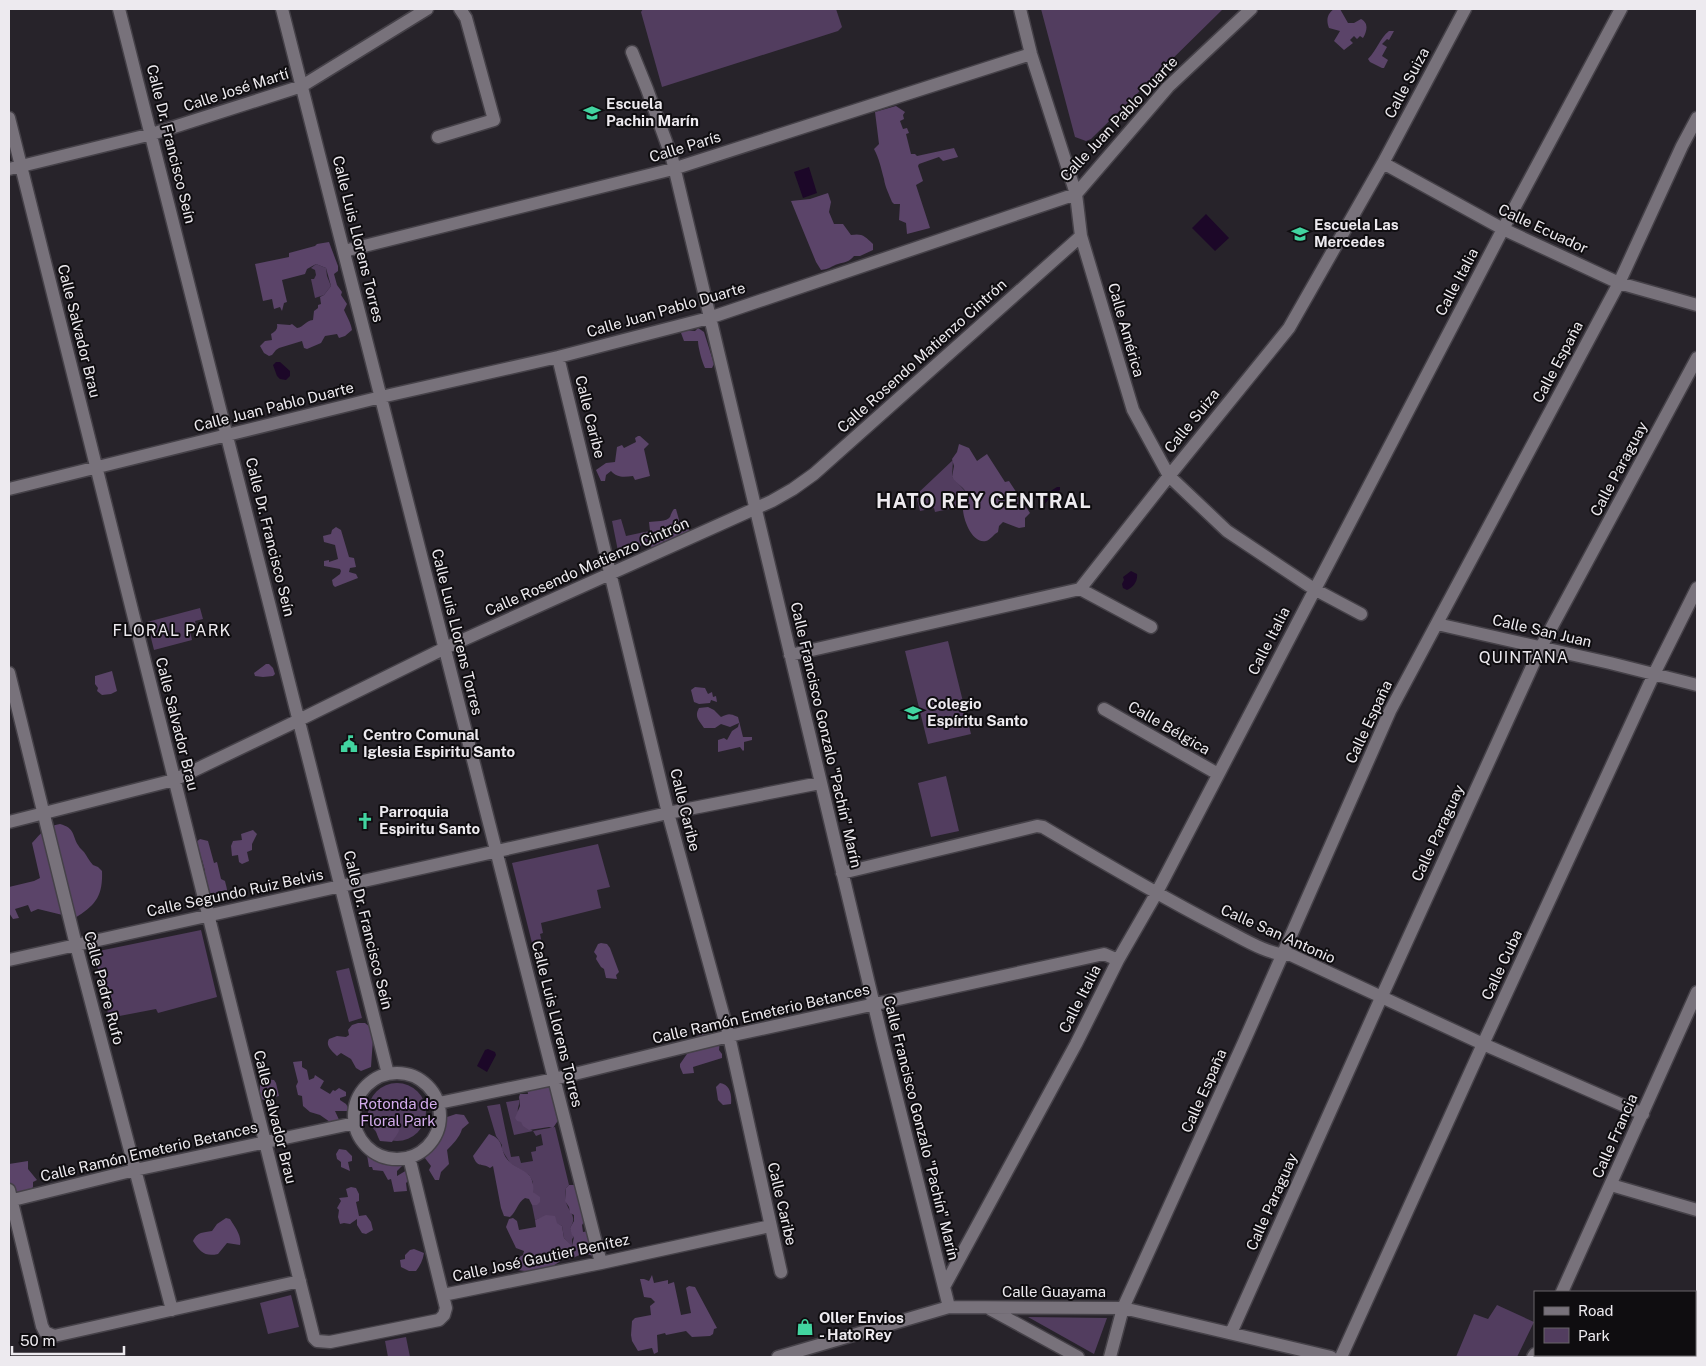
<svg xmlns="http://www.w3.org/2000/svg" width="1706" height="1366" viewBox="0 0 1706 1366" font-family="'Public Sans',sans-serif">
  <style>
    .green { fill: #523d5f }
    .forest { fill: #5b4469 }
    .water { fill: #1c0728 }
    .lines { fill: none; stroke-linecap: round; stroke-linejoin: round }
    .minor-casing { stroke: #454148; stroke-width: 15 }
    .minor { stroke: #78727b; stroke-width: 12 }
    .labels { text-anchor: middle; stroke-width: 4; stroke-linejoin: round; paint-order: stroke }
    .street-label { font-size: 15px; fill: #edeaef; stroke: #0f0d10 }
    .poi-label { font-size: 15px; font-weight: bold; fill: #edeaef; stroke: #0f0d10; text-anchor: start }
    .park-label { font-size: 15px; fill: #d3acec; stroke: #0f0d10 }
    .neighbourhood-label { font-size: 16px; letter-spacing: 1px; fill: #edeaef; stroke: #0f0d10 }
    .district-label { font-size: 20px; font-weight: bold; letter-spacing: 1px; fill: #edeaef; stroke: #0f0d10 }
  </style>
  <rect width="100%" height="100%" fill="#27232a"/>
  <path class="green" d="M643,9H836L842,27L838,31L662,87L641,12Z
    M1041,9H1223L1091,139L1086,141L1075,137Z
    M316,264L326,268L327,276L331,286L324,295L315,298L311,279H314L316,275L315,270L311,268Z
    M953,460L952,477L965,491L969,507L960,509L958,507L935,512L934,508L920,511L916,495Z
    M621,519L626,536L640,533L646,543L625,553L618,551L612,521Z
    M200,608L203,619L195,621L197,629L190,631L192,640L154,650L147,622Z
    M948,641L971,734L928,744L905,651Z
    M946,776L959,831L931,837L918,783Z
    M598,844L610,887L597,890L601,908L541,923L543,933L540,934L542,943L533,947L512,863Z
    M201,930L217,997L158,1013L156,1009L109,1018L94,952Z
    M349,968L362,1018L349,1022L336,971Z
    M368 1112a29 29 0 1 1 58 0a29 29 0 1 1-58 0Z
    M519,1100C520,1106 517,1107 518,1112C518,1122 526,1126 533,1131L555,1127L569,1185L566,1188C565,1193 565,1200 567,1205C571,1214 577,1218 570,1228L574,1237L572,1239V1247L564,1238L562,1226L543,1217L535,1220L532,1205H537L533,1192V1182L529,1175L510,1163L502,1150V1145L496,1136L487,1106L500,1104L511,1157L519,1156L521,1163L533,1161L531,1152L536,1151V1147L543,1145L541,1134L536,1136L533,1131L514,1135L506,1102Z
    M291,1295L299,1327L268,1334L260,1303Z
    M1497,1305L1534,1322L1517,1357H1456L1474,1314L1488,1319Z
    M1028,1317L1107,1318L1094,1354Z
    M406,1337L410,1357H388L385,1341Z"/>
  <path class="forest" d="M1334,9H1340L1348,23H1354L1361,19C1369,23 1367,31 1363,38L1360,36L1357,39L1354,36L1350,40L1353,43L1344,50L1334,41L1340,31L1329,28C1326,20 1327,14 1334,9Z
    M1389,31H1394L1389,40L1387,39L1382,44L1387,47L1382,56L1388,60L1384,68H1382L1370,62L1368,59C1377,50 1380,38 1389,31Z
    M896,106L905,112L903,115L904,119L900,121L903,129L907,128L909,133L906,134L911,154H915L917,156L954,148L958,157L943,161L939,157L919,164L918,166L923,181L916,185L930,228L907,234L906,223L899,220L900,204H894L892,202C889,194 885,187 884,179C881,168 879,158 874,149L879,144L875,112Z
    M828,193L831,202L829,212L834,224H843L851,235C862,233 865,236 873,244V250L860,256H854C849,262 845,262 838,264C831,266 830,269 821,270L816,262L791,201L810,199Z
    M329,242L338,266V271L334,274L337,285L342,292L341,295L347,304L344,310C347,317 351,323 352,330L345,336L339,338L337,334L325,336L321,343L307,349L304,348L302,341L279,348L276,350L272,355L269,356L264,353L260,346L265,341L272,340L271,334C276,331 278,329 277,324L290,325L292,324L297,328C304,327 305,321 313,320L314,311L318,308V305L321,304L320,297L324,295L331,286L326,268L316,264L307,269L305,274L282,280L287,302L284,303L282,311L280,307L274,309L272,299L263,301L255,264L289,257V253L315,246L317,244Z
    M698,328L704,332L714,364L712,368H705C702,362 698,347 698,341H684L681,333L683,330L695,331Z
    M638,436H640L649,444L644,449L650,476L635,480L633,476C624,477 617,478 611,471L606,475L605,481H601L596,470L606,463L615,462L617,447L622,445L624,448L636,442L635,438Z
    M959,444L969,448L977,461L987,454L1005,482L1009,481L1030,513L1025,518V527L1019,528L1003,522L999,526L998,532C994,534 990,540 986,541C972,544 963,519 963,509C963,504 969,500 967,495C966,488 956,484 952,477L954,466L952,459L957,452Z
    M674,509H676L681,527L689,524V534L673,543L664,541L658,548C649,549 645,541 640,533L650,531L649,522C655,521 667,522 670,517C671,514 672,511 674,509Z
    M336,527L341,530L349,557L354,558L356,567L350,568L349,572L356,574L358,578L335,587L333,585L332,580L340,574L341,571L340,569L324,566V561L329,560V562L338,559L335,545L324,542L323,536L331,534L332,530Z
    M266,664H269L273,668L275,674L273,676L263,677L255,676L254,673Z
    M112,671L117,691L111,694L102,695L97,691L98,688L95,684V676Z
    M695,687L705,688L708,694L712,692L713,697L716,696L717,702L711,700L710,703L699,704L694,702L691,690Z
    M708,707L714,710L721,717C729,714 728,713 738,717L743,737H752V740L744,742V750L743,751L740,747L718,752V740L724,738L727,740L732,731L738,727L739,723L730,727L721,724L715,728H704C699,720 694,717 699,708Z
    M60,824C75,828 72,835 78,845C80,849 84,851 86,855C88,858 90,862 93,865L98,867L102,871C103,897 95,905 75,918L38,909L31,912L28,905L15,909L19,918L13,919L9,913V887L34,881L40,878L32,843C41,833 47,826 60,824Z
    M253,830L257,834L252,844V850L247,852L249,861L242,864L239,862L238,855L232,856L231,846L233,841L242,840L241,834Z
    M200,839L208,841L214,863L217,862L221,879L225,881C226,886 228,890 227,896L222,891H218C216,897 216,899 209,900L197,877L205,871L202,860L196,855V842Z
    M601,943L607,944L610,948L619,972L616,975L617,979L606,978L604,969L601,967L596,959L597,956L594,952L598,944Z
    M358,1023H365L370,1027L373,1039L371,1067L361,1071L356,1068L351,1059L341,1053L337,1056C332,1051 325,1046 329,1039L337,1036L346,1037L349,1035L348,1030L352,1025Z
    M702,1033L715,1034L720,1041L719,1050L722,1054V1058L693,1067L694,1073L683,1074L680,1067V1064L689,1051L696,1037Z
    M302,1061V1067L307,1070L309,1080L314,1078L315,1075L324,1081L320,1088L330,1094L333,1090L335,1091L339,1088L346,1092V1096L340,1098V1100L346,1104L350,1111H335L341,1124L330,1122L320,1115L310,1112L303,1106L302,1096L298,1095L296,1086L298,1082L293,1062Z
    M264,1079L274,1080L276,1083L279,1096L271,1098L272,1103L266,1100L259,1099L258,1094L260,1093V1084Z
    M720,1083C730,1084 732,1095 731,1104L723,1105L718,1100L716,1087Z
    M543,1085L552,1089L559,1119L553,1128L549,1127L529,1130L523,1126L521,1122L517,1121L515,1118L520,1106L519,1097L520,1094H528L527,1089Z
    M456,1114L464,1115L469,1123L462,1129C460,1137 452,1145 447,1150L449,1164L441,1172L439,1180H435L429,1170L431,1166L418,1149C427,1140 428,1129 441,1123L445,1125L447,1117Z
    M381,1118C388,1118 398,1121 399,1130C399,1133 394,1138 392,1142L380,1141C376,1134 372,1123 381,1118Z
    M489,1134C505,1140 499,1148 507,1159C513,1167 524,1169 530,1176C533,1181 534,1187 533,1192L540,1197V1202L537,1205H532L529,1199L525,1198C517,1203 517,1211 510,1217L504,1216L501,1208L493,1166L490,1168C481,1162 478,1169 473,1156Z
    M375,1148L383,1151L384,1161L401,1162L402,1166L397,1171V1176L407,1170L409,1180L406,1183L407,1191L394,1192L391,1179L388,1180L383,1171L373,1170L372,1167H369L367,1155Z
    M339,1149L346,1150L352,1156V1161L348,1162L350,1171L341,1167V1162L337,1159L336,1154Z
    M28,1161V1169L37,1180L33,1182V1187L30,1192H16L9,1186V1164Z
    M569,1185H576L586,1219L582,1225L583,1232L589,1231L595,1257C583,1251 581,1255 570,1259C567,1259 564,1259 562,1260C557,1263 553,1267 548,1268C537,1272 524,1272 513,1269L516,1259L523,1255L524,1251L516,1248L506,1227L509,1219L513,1218L517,1221L519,1230L536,1227L535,1220L546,1215L555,1216L557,1223L562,1226L564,1238L572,1246L574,1237L572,1235L570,1228L574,1221V1215L570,1213L569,1207L565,1201L566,1188Z
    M351,1187L356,1188L359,1194V1201L356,1202L359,1216L366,1215L371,1222L373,1230L366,1234L362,1233L357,1225V1219L350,1224L344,1223L340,1224L338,1217L339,1210L337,1208L341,1201L339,1198L348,1197L346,1189Z
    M226,1218L230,1219C235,1227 242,1236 240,1245L227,1243L218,1254C205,1257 200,1252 193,1241C198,1231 203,1233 212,1231L217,1224Z
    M414,1249L424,1253C423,1260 420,1266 416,1271H409L401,1267L400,1260L405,1259V1255L410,1250Z
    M652,1275L654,1283L668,1280V1284L674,1282L681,1315L691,1313L686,1288L689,1286L695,1287L717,1328L714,1329L713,1334L710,1336L692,1337L686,1331L666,1335L665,1333L657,1335L658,1352L654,1354L652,1348L638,1351L632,1341L631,1335L632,1321L635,1318L651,1315L650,1306L655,1302L651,1298L644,1297L640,1279H644L649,1281Z"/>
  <path class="water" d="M809,167L817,193L803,198L794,172Z
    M1206,214L1229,238L1215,251L1192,228Z
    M276,362H280L290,371V376L286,380L280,379L277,376L273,365Z
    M1057,487H1060V490L1055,495L1052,500H1048L1044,505L1039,503L1038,499Z
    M1131,571L1137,574C1138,581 1133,588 1127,590L1123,588L1122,584L1124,580L1123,577Z
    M488,1049L495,1052L496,1055L487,1072L477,1066L485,1050Z"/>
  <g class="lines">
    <g class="minor-casing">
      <path id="minor" d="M119,9L388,1074
        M282,9L601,1263
        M1020,9L1031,54L1076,194L1081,236L1133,410L1169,476L1227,531L1314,589L1361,614
        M632,52L647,89L672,158L883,1043L949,1307
        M9,118L314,1338L317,1341L330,1342L439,1320L444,1315L446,1308L409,1157
        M438,137L494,120L466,18L460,9
        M1383,163L1503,229L1619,283L1697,305
        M9,169L152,134L302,86L427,9
        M344,251L673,169L1031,54
        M558,357L668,813L729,1036L781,1272
        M9,489L381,397L558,357L709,318L1076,194L1168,87L1251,9
        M1080,589L1151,627
        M1437,624L1610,663L1697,685
        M790,655L1080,589L1169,476L1289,328L1383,163L1465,9
        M9,673L76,945L172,1310
        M1104,709L1218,774
        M9,822L174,780L299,720L445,648L772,501L793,489L814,474L1081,236
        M842,873L1037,826L1043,827C1102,862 1160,896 1220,927C1240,937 1269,956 1291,955L1483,1044L1643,1114
        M9,960L668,813L820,783
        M354 1116a43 43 0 1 1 86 0a43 43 0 1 1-86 0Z
        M439,1103L554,1079L729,1036L1104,954L1118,960
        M1611,1185L1697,1210
        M9,1190L42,1326L45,1332L54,1336L300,1281
        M9,1201L135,1170L355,1123
        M944,1287L1076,1044L1118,960L1156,894L1503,229L1621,9
        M1562,1292L1697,992
        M443,1295L601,1263L770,1226
        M990,1309L1078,1357
        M1231,1333L1381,998L1541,647L1697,358
        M778,1357L949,1307L1123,1308L1331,1357
        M1110,1357L1123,1308L1243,1044L1390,711L1619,283L1682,146L1697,118
        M1341,1357L1483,1044L1654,674L1697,588
        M1533,1357L1535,1354"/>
    </g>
    <use href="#minor" class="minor"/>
  </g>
  <defs>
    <g id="school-bare" transform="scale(1.35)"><path d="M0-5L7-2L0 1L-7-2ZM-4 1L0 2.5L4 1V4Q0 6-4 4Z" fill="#42d4a0" stroke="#0f0d10" stroke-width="2.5" paint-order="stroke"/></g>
    <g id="civic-bare" transform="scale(1.35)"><path d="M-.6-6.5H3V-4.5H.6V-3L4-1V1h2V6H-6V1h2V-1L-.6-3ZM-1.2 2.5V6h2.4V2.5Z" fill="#42d4a0" stroke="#0f0d10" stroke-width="2.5" paint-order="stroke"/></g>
    <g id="church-bare" transform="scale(1.35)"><path d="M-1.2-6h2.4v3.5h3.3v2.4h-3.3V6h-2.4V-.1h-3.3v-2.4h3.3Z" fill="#42d4a0" stroke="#0f0d10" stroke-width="2.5" paint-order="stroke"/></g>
    <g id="shop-bare" transform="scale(1.35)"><path d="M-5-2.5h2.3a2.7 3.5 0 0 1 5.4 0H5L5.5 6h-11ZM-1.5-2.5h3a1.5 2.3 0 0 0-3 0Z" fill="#42d4a0" stroke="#0f0d10" stroke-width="2.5" paint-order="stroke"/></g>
  </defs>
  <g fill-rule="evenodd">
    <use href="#school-bare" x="592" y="113"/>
    <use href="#school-bare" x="1300" y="234"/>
    <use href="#school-bare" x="913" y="713"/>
    <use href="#civic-bare" x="349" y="744"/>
    <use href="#church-bare" x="365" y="821"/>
    <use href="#shop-bare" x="805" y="1327"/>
  </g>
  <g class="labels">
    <g class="street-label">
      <text transform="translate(1407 83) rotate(-62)" y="5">Calle Suiza</text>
      <text transform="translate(236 90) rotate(-18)" y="5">Calle José Martí</text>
      <text transform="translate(1119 119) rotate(-47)" y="5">Calle Juan Pablo Duarte</text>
      <text transform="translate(171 144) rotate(76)" y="5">Calle Dr. Francisco Seín</text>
      <text transform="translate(685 147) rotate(-17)" y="5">Calle París</text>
      <text transform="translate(1543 229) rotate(25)" y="5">Calle Ecuador</text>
      <text transform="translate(358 239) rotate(76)" y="5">Calle Luis Llorens Torres</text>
      <text transform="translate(1457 282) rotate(-62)" y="5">Calle Italia</text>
      <text transform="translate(666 310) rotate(-16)" y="5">Calle Juan Pablo Duarte</text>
      <text transform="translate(1126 330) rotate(74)" y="5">Calle América</text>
      <text transform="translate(79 331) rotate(76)" y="5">Calle Salvador Brau</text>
      <text transform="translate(922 356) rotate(-42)" y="5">Calle Rosendo Matienzo Cintrón</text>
      <text transform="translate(1558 362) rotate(-62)" y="5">Calle España</text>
      <text transform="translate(274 407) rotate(-14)" y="5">Calle Juan Pablo Duarte</text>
      <text transform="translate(590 417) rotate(76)" y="5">Calle Caribe</text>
      <text transform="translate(1192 421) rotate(-51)" y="5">Calle Suiza</text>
      <text transform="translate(1619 469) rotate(-62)" y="5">Calle Paraguay</text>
      <text transform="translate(270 537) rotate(76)" y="5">Calle Dr. Francisco Seín</text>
      <text transform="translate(587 567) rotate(-24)" y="5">Calle Rosendo Matienzo Cintrón</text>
      <text transform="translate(1542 631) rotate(13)" y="5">Calle San Juan</text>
      <text transform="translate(457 632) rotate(76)" y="5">Calle Luis Llorens Torres</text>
      <text transform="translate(1269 641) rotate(-63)" y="5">Calle Italia</text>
      <text transform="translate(1369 722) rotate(-65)" y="5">Calle España</text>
      <text transform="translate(177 724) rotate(76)" y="5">Calle Salvador Brau</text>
      <text transform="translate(1169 728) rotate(30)" y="5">Calle Bélgica</text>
      <text transform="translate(826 735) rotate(77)" y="5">Calle Francisco Gonzalo "Pachín" Marín</text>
      <text transform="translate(685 810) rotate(76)" y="5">Calle Caribe</text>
      <text transform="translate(1438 833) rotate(-65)" y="5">Calle Paraguay</text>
      <text transform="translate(235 893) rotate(-12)" y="5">Calle Segundo Ruiz Belvis</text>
      <text transform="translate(368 930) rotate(76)" y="5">Calle Dr. Francisco Seín</text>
      <text transform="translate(1278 934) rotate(24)" y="5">Calle San Antonio</text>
      <text transform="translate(1502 965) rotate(-65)" y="5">Calle Cuba</text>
      <text transform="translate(104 988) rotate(75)" y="5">Calle Padre Rufo</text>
      <text transform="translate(1080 999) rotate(-63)" y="5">Calle Italia</text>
      <text transform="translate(761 1014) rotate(-13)" y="5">Calle Ramón Emeterio Betances</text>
      <text transform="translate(557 1024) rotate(76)" y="5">Calle Luis Llorens Torres</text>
      <text transform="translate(1204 1091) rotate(-66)" y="5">Calle España</text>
      <text transform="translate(275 1117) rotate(76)" y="5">Calle Salvador Brau</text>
      <text transform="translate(921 1128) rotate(76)" y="5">Calle Francisco Gonzalo "Pachín" Marín</text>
      <text transform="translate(1615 1136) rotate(-66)" y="5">Calle Francia</text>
      <text transform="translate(149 1152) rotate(-13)" y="5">Calle Ramón Emeterio Betances</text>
      <text transform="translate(1272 1202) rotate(-66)" y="5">Calle Paraguay</text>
      <text transform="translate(782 1204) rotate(77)" y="5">Calle Caribe</text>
      <text transform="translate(541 1258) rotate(-12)" y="5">Calle José Gautier Benítez</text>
      <text x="1054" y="1297">Calle Guayama</text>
    </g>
    <g class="poi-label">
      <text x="606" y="109">Escuela<tspan x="606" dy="17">Pachin Marín</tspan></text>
      <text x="1314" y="230">Escuela Las<tspan x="1314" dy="17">Mercedes</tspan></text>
      <text x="927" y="709">Colegio<tspan x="927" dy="17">Espíritu Santo</tspan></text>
      <text x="363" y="740">Centro Comunal<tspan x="363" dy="17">Iglesia Espiritu Santo</tspan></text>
      <text x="379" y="817">Parroquia<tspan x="379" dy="17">Espiritu Santo</tspan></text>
      <text x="819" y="1323">Oller Envios<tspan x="819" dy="17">- Hato Rey</tspan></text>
    </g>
    <g class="park-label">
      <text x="398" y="1109">Rotonda de<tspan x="398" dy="17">Floral Park</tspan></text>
    </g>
    <g class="neighbourhood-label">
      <text x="172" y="636">FLORAL PARK</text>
      <text x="1524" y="663">QUINTANA</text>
    </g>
    <g class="district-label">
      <text x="984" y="508">HATO REY CENTRAL</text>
    </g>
  </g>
  <rect width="1706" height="1366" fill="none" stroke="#edeaef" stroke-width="20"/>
  <rect x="1534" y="1291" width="162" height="65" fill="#0f0d10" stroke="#686569"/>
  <rect x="1544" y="1307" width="25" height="8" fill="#78727b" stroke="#686569"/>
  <text x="1578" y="1316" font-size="15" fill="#edeaef">Road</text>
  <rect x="1544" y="1328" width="25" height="15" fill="#523d5f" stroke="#686569"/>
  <text x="1578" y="1341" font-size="15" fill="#edeaef">Park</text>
  <path d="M12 1346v8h112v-8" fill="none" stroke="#edeaef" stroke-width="2.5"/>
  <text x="20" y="1346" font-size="15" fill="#edeaef" stroke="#0f0d10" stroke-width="4" paint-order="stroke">50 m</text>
</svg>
